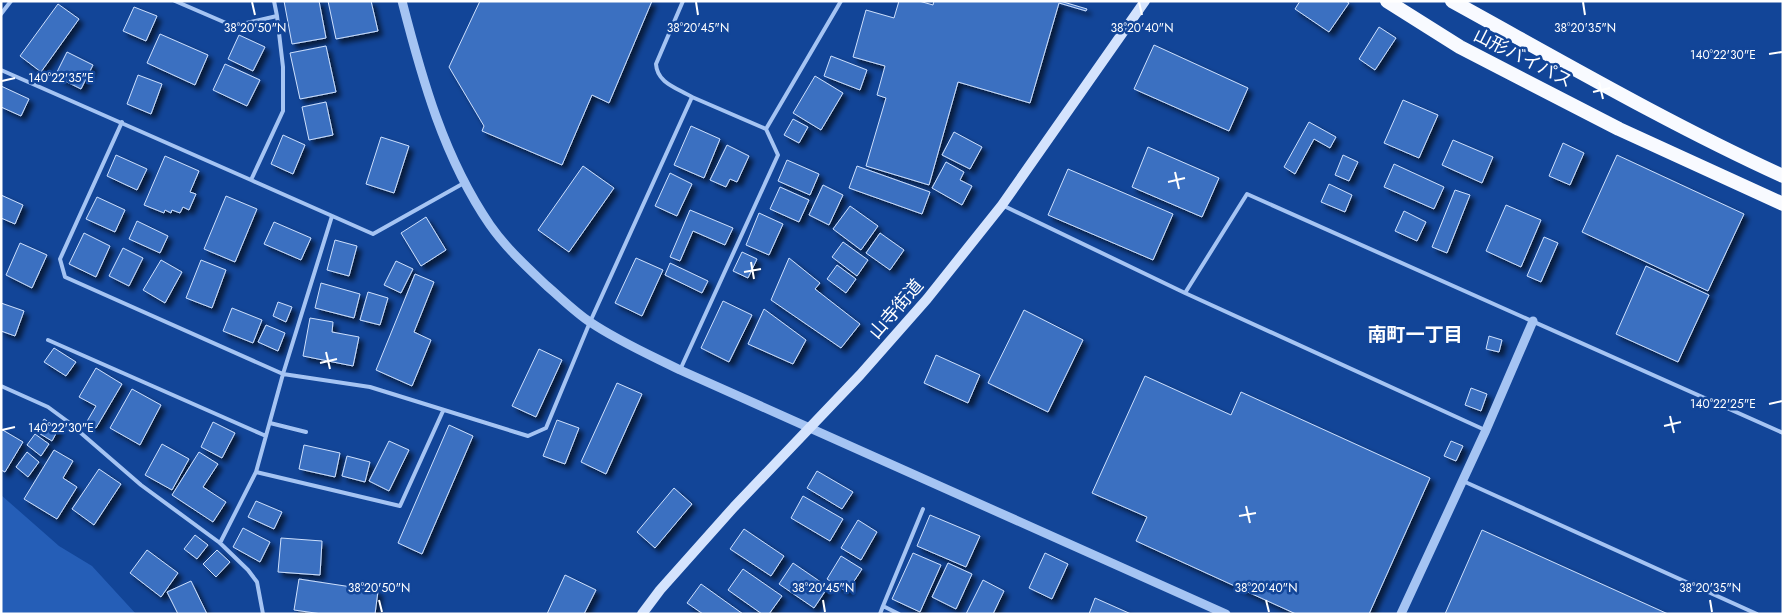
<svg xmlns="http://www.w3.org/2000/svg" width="1784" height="615" viewBox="0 0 1784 615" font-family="Jost,'Noto Sans JP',sans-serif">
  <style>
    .green { fill: #255eb7 }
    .building { fill: #3b6fc1; stroke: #cde0fd; filter: url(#shadow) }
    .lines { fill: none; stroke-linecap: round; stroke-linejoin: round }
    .service { stroke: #a5c4f3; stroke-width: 4 }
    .tertiary { stroke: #a5c4f3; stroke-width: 9 }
    .secondary { stroke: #d4e3fd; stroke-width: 10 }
    .trunk { stroke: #f8faff; stroke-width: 14 }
    .ticks { fill: none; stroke: #fff; stroke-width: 2 }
    .labels { text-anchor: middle; stroke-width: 5; stroke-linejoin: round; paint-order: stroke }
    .street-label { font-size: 18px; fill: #fff; stroke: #124598 }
    .neighbourhood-label { font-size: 19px; font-weight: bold; fill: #fff; stroke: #124598 }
    .ticks-label { font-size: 12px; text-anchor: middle; fill: #fff; stroke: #124598; stroke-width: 5; stroke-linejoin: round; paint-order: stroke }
  </style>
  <defs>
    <filter id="shadow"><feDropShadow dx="4.5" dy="4.5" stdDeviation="2.5" flood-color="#0009"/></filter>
  </defs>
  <rect width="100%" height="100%" fill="#124598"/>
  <path class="green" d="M1,495L59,546L92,566L136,614H1Z"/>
  <path class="building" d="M284,1H319L326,38L292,44Z
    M328,1H371L378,31L336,39Z
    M480,1H652L609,103L592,95L562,165L482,131L484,126L449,67Z
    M899,1H919L933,5L934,1H1060L1087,9L1086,11L1059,3L1030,103L958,82L929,185L866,166L886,98L877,95L885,66L853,57L866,10L894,18Z
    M1300,1H1346L1349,3L1329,32L1295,9Z
    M58,4L79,19L41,72L20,56Z
    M134,7L157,16L146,41L123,31Z
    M1379,27L1396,38L1375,70L1359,59Z
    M160,34L208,55L195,85L147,63Z
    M239,35L265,47L253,71L228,59Z
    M1154,45L1248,88L1229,131L1134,89Z
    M326,46L336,92L300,99L290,53Z
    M67,52L93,65L81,89L55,76Z
    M831,56L867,70L860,90L824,76Z
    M225,64L260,80L247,106L213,90Z
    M138,75L162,84L151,114L127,104Z
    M815,76L843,93L821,130L793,113Z
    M1,86L29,99L21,116L1,107Z
    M1403,100L1438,115L1419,158L1384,143Z
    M326,102L333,135L309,140L302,107Z
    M793,119L808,127L799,143L784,135Z
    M1309,122L1336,137L1330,148L1314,139L1295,174L1284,167Z
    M691,126L720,139L704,178L674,165Z
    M954,132L982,147L970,169L942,155Z
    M283,135L305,145L293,174L271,164Z
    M381,137L409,146L394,193L366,184Z
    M1453,140L1493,157L1482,183L1442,165Z
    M1563,143L1584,153L1570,185L1549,176Z
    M727,145L749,156L737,182L730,179L726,187L710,180Z
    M1148,147L1219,178L1202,217L1132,187Z
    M116,155L147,169L137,190L107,176Z
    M1343,155L1358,162L1349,181L1335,175Z
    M1617,155L1744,214L1708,291L1582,232Z
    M165,156L199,171L190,192L196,194L189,210L183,207L180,213L172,210L171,213L165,210L164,213L144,205Z
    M787,160L819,174L810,195L778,181Z
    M946,162L964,172L960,180L972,186L962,205L932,188Z
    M1394,164L1444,187L1434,209L1384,187Z
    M583,166L614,188L569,252L538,230Z
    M857,166L930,192L922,214L849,188Z
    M1068,169L1173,214L1153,260L1048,215Z
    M670,173L692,184L677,216L655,206Z
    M1329,184L1352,195L1345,212L1321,202Z
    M823,185L843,195L829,225L809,215Z
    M780,187L809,200L799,222L770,209Z
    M1455,190L1470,195L1447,253L1432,247Z
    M1,195L23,205L15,224L1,218Z
    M226,196L257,209L235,262L204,249Z
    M97,197L125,210L115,232L86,219Z
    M1506,205L1541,220L1521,267L1486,251Z
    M850,206L878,226L861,250L833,229Z
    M690,210L733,228L725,245L693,231L680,261L670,257Z
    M1404,211L1426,222L1417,241L1395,231Z
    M759,213L783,224L769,255L746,245Z
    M426,217L446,250L421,266L401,233Z
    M137,221L168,236L160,253L129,239Z
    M274,222L311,238L301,260L264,244Z
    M84,233L110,246L96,277L69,264Z
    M880,233L904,250L890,270L866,253Z
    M1544,237L1558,243L1541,282L1527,276Z
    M335,240L357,246L349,276L327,270Z
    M843,242L868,260L857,276L832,257Z
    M20,243L47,255L32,288L6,275Z
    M123,248L143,258L129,286L109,276Z
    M742,252L757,259L748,278L733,271Z
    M636,258L663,270L642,316L615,303Z
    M789,258L820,283L815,289L860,324L841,348L771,300Z
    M161,260L182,272L165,303L143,290Z
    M201,260L226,270L212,308L186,298Z
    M396,261L413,269L401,293L384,285Z
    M670,263L708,281L702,293L665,275Z
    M837,265L856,279L846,293L827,279Z
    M1646,266L1709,295L1678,362L1616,334Z
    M415,274L434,282L414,332L431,340L412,386L376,370Z
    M321,283L360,294L354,318L315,308Z
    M368,292L388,298L380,325L360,320Z
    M723,301L752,315L729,362L701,348Z
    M278,302L292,307L286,322L273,316Z
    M1,303L24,311L15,336L1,331Z
    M232,308L262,320L253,343L223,331Z
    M764,309L806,340L793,364L748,344Z
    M1024,310L1083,340L1048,412L988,383Z
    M310,318L333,322L332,332L359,337L353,366L303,356Z
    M266,325L285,333L278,351L258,342Z
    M1489,336L1502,340L1499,352L1486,349Z
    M54,348L76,362L66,376L44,362Z
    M539,349L562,360L536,417L512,406Z
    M936,355L980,375L968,403L924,383Z
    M96,368L122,384L96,428L86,423L96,406L79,397Z
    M1145,376L1231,415L1241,392L1430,478L1369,614H1296L1136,541L1147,517L1092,493Z
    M617,383L642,394L606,474L581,462Z
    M1471,388L1487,394L1481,411L1465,405Z
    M132,389L161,405L140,445L110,428Z
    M44,419L59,428L52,441L37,432Z
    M557,420L579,428L565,464L543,456Z
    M213,422L235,433L222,458L201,447Z
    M449,425L473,436L422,554L398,543Z
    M1,429L23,442L5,472L1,470Z
    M35,434L49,444L41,456L27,445Z
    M389,441L409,450L389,491L369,481Z
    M1451,441L1463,446L1456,461L1444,456Z
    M162,444L189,459L172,490L145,475Z
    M304,445L340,453L335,477L299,469Z
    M54,450L73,461L63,478L77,487L57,519L24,499Z
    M27,452L39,462L28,477L16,467Z
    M199,452L218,464L203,487L226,502L213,522L172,495Z
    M347,456L370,462L365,482L342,476Z
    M99,469L121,484L94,525L72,509Z
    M817,471L853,492L842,509L807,488Z
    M674,488L692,504L655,548L637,532Z
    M803,496L843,519L830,541L791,518Z
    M256,501L282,512L274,529L248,517Z
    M930,515L980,536L966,567L917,546Z
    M858,520L877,532L861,560L841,548Z
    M243,528L270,542L260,562L233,547Z
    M744,529L784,556L771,576L730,549Z
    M1482,530L1668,614H1445Z
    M195,535L208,545L197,559L184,549Z
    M281,538L322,541L320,575L278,572Z
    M147,550L178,573L161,597L130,573Z
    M217,550L230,562L216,577L203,564Z
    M913,553L941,565L920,612L892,599Z
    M1045,553L1068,564L1052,599L1029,588Z
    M841,556L862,569L847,592L827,579Z
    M793,563L828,587L814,608L779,584Z
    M948,563L972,574L956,609L932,597Z
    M743,569L782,596L769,614H762L728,590Z
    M565,575L596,590L584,614H547Z
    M299,579L378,591L375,614H322L294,610Z
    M983,580L1004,591L993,614H966Z
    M191,581L207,614H178L167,592Z
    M701,584L743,614H703L687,603Z
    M1095,598L1131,614H1089Z"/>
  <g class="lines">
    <path class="service" d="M175,1L233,26L277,16
      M274,1L277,16L283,67V111L251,180L373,234L464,183
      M1,14L11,1
      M1,70L251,180
      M692,97L766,129
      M122,122L60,259L65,277L283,374L332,216
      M1002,205L1185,293
      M48,340L266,436
      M680,370L778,155L766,129L841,1
      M1,386L48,407L67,421L141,485L220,543L248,570L257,582L263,614
      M270,423L306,432
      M1485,430L1185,293L1247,194L1783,433
      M256,472L400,506L443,411
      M1463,481L1757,614
      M220,543L256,472L283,374L370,387L528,436L546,428L590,322L692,97C677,88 657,83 656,64L683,1
      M883,606L923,509
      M880,614L883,606L899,614"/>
    <path class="tertiary" d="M402,1C422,79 444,158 490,225C506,248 527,267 547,286C561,298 575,312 590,322C618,341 650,355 680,370L1226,614
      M1401,614L1486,430L1533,321"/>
    <path class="secondary" d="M642,614L660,590L734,507L860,375L927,299L1002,205L1145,1"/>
    <path class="trunk" d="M1387,1L1460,47L1619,129L1783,204
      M1452,1C1561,61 1669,124 1783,176"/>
  </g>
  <path class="ticks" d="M252,2L255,15M696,2L698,15M1139,2L1142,15M1583,2L1585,15M1769,54L1782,52M2,81L15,78M1599,82L1603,99M1593,92L1610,88M1175,172L1179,189M1168,182L1185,178M751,262L754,279M744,272L761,269M326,352L330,369M320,363L337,359M1769,404L1782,401M1670,416L1674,433M1664,426L1681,422M2,430L15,427M1246,506L1250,523M1239,516L1256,513M379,600L382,612M823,600L825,612M1266,600L1269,612M1710,600L1712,612"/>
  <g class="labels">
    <g class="street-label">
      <text transform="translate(1523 58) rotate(27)" y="6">山形バイパス</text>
      <text transform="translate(896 309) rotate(-49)" y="6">山寺街道</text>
    </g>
    <g class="neighbourhood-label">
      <text x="1415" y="341">南町一丁目</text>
    </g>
  </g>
  <g class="ticks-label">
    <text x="255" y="32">38°20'50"N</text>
    <text x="698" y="32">38°20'45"N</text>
    <text x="1142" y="32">38°20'40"N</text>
    <text x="1585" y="32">38°20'35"N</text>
    <text x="1723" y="59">140°22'30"E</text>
    <text x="61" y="82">140°22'35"E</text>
    <text x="1723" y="408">140°22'25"E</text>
    <text x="61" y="432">140°22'30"E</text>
    <text x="379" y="592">38°20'50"N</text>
    <text x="823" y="592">38°20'45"N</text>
    <text x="1266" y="592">38°20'40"N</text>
    <text x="1710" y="592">38°20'35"N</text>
  </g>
  <rect width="1784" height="615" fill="none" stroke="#ffffff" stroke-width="5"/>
</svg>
